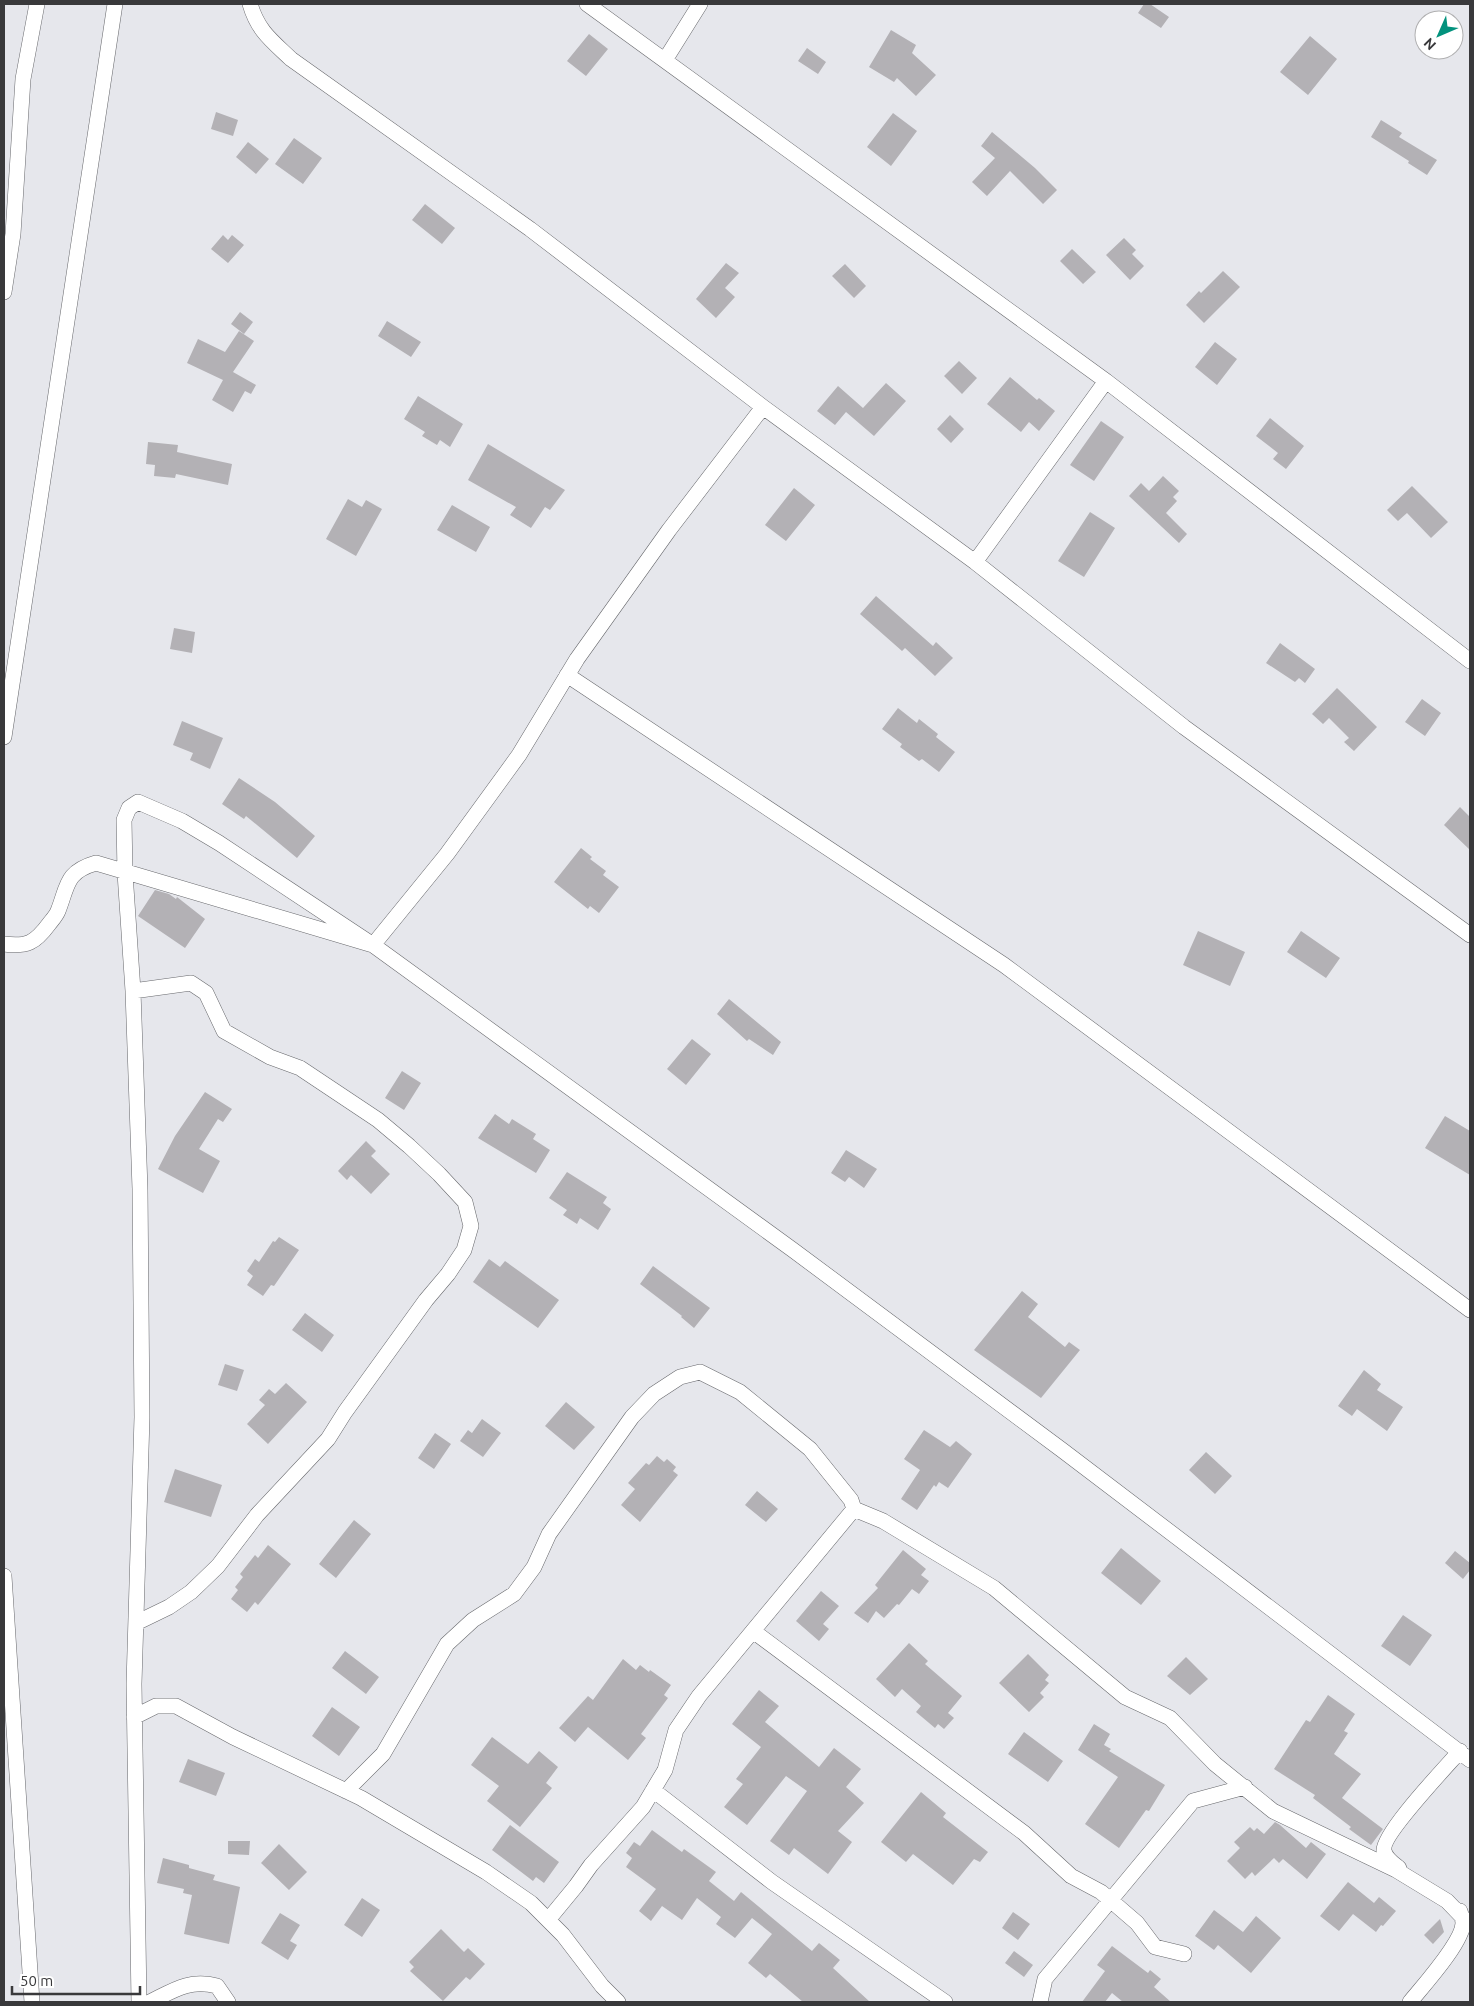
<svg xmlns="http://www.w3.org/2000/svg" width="1474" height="2006" viewBox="0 0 1474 2006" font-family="Ubuntu,sans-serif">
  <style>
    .building { fill: #b3b1b5 }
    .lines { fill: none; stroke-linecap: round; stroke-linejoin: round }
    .street-casing { stroke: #67686c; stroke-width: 16 }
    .street { stroke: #fff; stroke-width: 15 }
  </style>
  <rect width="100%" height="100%" fill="#e6e7ec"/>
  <path class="building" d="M1144,4H1150L1169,17L1161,28L1138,13Z
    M891,30L916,45L912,53L936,75L916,96L897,78L894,82L869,67Z
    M589,34L608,49L586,76L567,61Z
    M1310,36L1337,59L1308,95L1280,72Z
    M807,48L826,62L818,74L798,61Z
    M216,112L238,120L233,136L211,129Z
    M893,113L917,131L891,166L867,147Z
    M1381,120L1402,133L1399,137L1437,160L1427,175L1408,163L1409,161L1371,137Z
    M992,132L1035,168L1057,190L1043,204L1010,171L987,196L972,182L995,158L981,146Z
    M294,138L322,158L303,184L275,164Z
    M248,142L269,159L256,174L236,157Z
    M425,204L455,228L442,244L412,220Z
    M223,235L228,240L232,235L244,245L228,263L211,249Z
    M1124,238L1136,250L1132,254L1144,266L1130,280L1106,255Z
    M1072,249L1096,272L1083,284L1060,261Z
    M726,263L739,273L725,288L735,297L716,318L696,299Z
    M845,264L866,286L854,298L832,276Z
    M1223,271L1240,287L1204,323L1186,305L1199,291L1201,293Z
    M240,312L253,322L244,334L231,324Z
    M387,321L421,342L411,357L378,336Z
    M239,331L254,341L233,372L256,385L251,394L245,391L233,412L212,400L223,380L187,363L198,339L225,352Z
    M1215,342L1237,359L1217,385L1195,367Z
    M959,361L977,378L962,394L944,376Z
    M1010,377L1037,400L1039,398L1055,411L1039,431L1029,422L1021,432L987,404Z
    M886,383L906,401L874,436L846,412L835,425L817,411L838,386L863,408Z
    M418,396L463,424L450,447L440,440L437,445L422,436L425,432L404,419Z
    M950,415L964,429L951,443L937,429Z
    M1270,418L1304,446L1286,469L1273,459L1278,453L1256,436Z
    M1101,421L1124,437L1094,481L1070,465Z
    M148,442L178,445L177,452L232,464L228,485L176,474L175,478L154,476L155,465L146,464Z
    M488,444L565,490L550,510L545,507L531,528L510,515L516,507L468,480Z
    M1163,476L1179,491L1173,497L1177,501L1166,513L1187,534L1179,543L1129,496L1141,483L1149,491Z
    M1412,486L1448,522L1431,538L1407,513L1398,521L1387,510Z
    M794,488L815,505L786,541L765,525Z
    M348,499L362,507L366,500L382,509L356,556L326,539Z
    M452,505L490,527L476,552L437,530Z
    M1090,512L1115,528L1084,577L1058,561Z
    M876,596L933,646L936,642L953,658L935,676L905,648L902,651L860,614Z
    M174,628L195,632L192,653L170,649Z
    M1280,643L1315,669L1305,683L1299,678L1295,682L1266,663Z
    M1337,688L1377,727L1354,751L1344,742L1349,738L1329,718L1323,724L1312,714Z
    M1422,699L1441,713L1425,736L1405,722Z
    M898,708L917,723L919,719L938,734L936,737L955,752L939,772L922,759L919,761L900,747L902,744L882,729Z
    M182,721L223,738L210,769L190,760L193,753L173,745Z
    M239,778L275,802L315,836L297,858L246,816L244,819L222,804Z
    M1460,807L1470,817V850L1444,825Z
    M581,848L592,857L590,859L606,871L603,875L619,887L599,913L590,906L588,909L554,882Z
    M155,890L169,894L176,899L177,897L205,919L185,948L138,916Z
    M1198,931L1245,952L1230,986L1183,965Z
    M1301,931L1340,958L1326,978L1287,952Z
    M729,999L781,1042L773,1055L749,1039L747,1041L717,1014Z
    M692,1039L711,1054L686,1085L667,1069Z
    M402,1071L421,1083L404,1110L385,1098Z
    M205,1092L232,1109L223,1122L218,1119L199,1149L220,1161L203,1193L158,1169L175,1136Z
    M495,1114L509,1124L512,1119L536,1134L533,1139L550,1150L536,1173L478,1138Z
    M1445,1116L1470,1131V1175L1425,1148Z
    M366,1141L376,1151L371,1156L390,1174L371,1194L351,1175L347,1180L338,1171Z
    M846,1150L877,1169L864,1188L849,1177L845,1182L831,1173Z
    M567,1172L607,1197L603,1203L611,1209L598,1230L580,1218L577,1224L563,1215L567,1210L549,1198Z
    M279,1237L299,1250L274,1286L271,1285L263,1296L247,1285L253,1276L247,1271L255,1259L259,1262L273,1241L275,1242Z
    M489,1259L500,1267L505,1261L559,1300L538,1328L473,1282Z
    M653,1266L710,1308L694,1328L681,1317L682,1316L640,1284Z
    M1022,1291L1038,1304L1028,1317L1065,1347L1069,1342L1080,1350L1041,1398L974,1350Z
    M305,1313L334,1335L322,1352L292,1330Z
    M225,1364L244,1370L237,1391L218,1385Z
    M1364,1370L1381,1384L1377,1390L1403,1407L1387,1431L1357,1409L1352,1416L1338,1406Z
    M286,1383L307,1402L268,1444L247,1424L265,1405L259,1400L269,1389L275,1394Z
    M566,1402L595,1427L574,1450L545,1426Z
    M482,1419L501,1433L483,1457L460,1441L468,1430L472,1433Z
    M924,1430L950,1447L956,1441L972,1454L948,1488L939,1482L936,1487L934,1485L917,1510L901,1499L920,1470L904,1459Z
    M435,1433L451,1444L434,1469L418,1458Z
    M1206,1452L1232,1476L1215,1494L1189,1470Z
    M657,1456L664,1462L667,1459L676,1467L673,1471L678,1475L640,1522L621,1505L635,1489L628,1483L646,1463L649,1465Z
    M175,1469L222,1485L211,1517L164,1502Z
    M757,1491L778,1509L766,1522L745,1505Z
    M354,1520L371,1534L336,1578L319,1564Z
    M268,1545L291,1564L258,1605L255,1602L247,1612L231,1599L238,1590L235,1587L243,1577L240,1574L255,1555L258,1558Z
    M1121,1548L1161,1581L1141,1605L1101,1573Z
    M903,1550L926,1569L921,1575L929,1581L919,1594L912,1589L899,1605L897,1604L884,1618L876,1611L868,1623L854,1613L878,1588L875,1585Z
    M1455,1551L1470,1563V1570L1463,1579L1445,1563Z
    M821,1591L839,1606L823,1624L829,1629L819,1641L796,1621Z
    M1403,1615L1432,1635L1410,1666L1381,1646Z
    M909,1643L928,1661L925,1664L962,1696L948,1713L954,1718L944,1729L938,1724L935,1728L916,1712L921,1706L902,1689L895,1697L876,1679Z
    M345,1651L379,1677L366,1694L332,1668Z
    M1028,1654L1049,1675L1045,1680L1049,1683L1040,1693L1044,1697L1029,1712L999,1683Z
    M1186,1657L1208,1679L1190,1695L1167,1676Z
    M623,1659L636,1670L640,1665L649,1672L650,1670L671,1685L664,1695L668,1698L641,1734L646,1738L628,1760L588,1727L575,1742L559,1728L588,1696L593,1700Z
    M759,1690L779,1706L765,1722L819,1767L834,1748L861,1769L846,1787L864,1803L838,1831L852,1842L828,1874L794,1848L789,1855L770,1841L807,1791L786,1776L747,1825L724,1807L743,1784L736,1779L761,1747L732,1724Z
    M1328,1695L1355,1714L1344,1731L1348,1733L1334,1754L1361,1774L1342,1798L1383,1829L1371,1845L1349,1829L1351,1827L1313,1798L1315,1795L1274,1769L1306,1720L1310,1722Z
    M332,1707L360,1727L339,1756L312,1736Z
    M1094,1724L1110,1734L1104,1745L1111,1749L1109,1751L1165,1785L1149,1811L1146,1810L1119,1848L1085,1824L1118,1777L1078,1750Z
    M1024,1732L1063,1761L1048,1782L1008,1754Z
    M492,1737L528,1764L539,1751L558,1767L546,1783L552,1788L520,1827L487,1801L499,1786L471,1765Z
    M188,1759L225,1773L216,1796L179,1782Z
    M921,1792L946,1813L943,1817L988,1852L980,1862L974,1859L953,1885L913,1854L906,1862L881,1842Z
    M1275,1822L1280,1825L1306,1848L1311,1842L1326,1854L1307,1879L1283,1859L1279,1863L1274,1858L1255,1876L1252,1872L1245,1879L1227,1861L1240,1848L1234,1842L1250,1827L1254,1831L1257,1828L1264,1834Z
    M510,1825L559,1862L544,1883L536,1877L533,1881L492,1850Z
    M652,1830L682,1852L684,1849L716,1872L709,1881L734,1901L741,1892L812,1951L819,1943L840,1960L833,1968L870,2002H803L770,1974L766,1978L748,1963L772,1934L752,1918L735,1938L716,1924L721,1917L697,1898L682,1920L662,1906L651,1921L639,1911L656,1889L626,1867L632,1858L626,1853L634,1842L640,1846Z
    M228,1841H250L249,1855L228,1854Z
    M279,1844L307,1872L289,1890L261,1863Z
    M163,1858L189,1865V1868L215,1875L213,1880L240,1887L229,1944L184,1934L192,1895L183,1893L184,1889L157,1883Z
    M1348,1882L1374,1903L1379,1897L1396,1911L1383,1926L1381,1925L1376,1932L1353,1914L1339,1931L1320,1916Z
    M362,1898L380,1910L362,1937L344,1925Z
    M1214,1910L1243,1932L1256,1916L1281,1938L1251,1973L1218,1945L1214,1950L1195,1936Z
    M1013,1912L1030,1924L1018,1940L1002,1928Z
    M280,1913L300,1925L290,1941L297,1945L288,1960L261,1943Z
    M1440,1919L1444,1932L1433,1944L1424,1935Z
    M441,1929L464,1952L468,1948L485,1964L470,1980L466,1977L443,2001L410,1971L414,1967L409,1962Z
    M1112,1946L1148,1973L1150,1970L1161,1979L1154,1987L1171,2002H1123L1112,1993L1105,2002H1082L1105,1971L1097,1965Z
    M1014,1951L1033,1965L1024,1977L1005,1963Z"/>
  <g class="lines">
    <g class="street-casing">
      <path id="street" d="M250,4C258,31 271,40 291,59L530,229L763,407L975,562L1184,727L1470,935
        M587,4L1106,381L1470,661
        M665,60L700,4
        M4,292L13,234L23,79L37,4
        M975,562L1106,381
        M567,675L1004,965L1470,1310
        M4,737L115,4
        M4,944C27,947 35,943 49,924C52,920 56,916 58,911C68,886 65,872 96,863L373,945L447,854L519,755L577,659L669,530L763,407
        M133,991L191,983L206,993L224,1031L270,1057L300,1068L378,1120L409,1146L439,1174L465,1202L471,1226L464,1250L448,1274L426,1300L345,1412L328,1439L257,1515L218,1566L191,1592L169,1607L136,1623
        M4,1576L32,2002
        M753,1631L1024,1833L1071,1876L1101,1892L1137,1923L1155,1947L1184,1954
        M134,1717L156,1706H176L233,1737L361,1798L486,1872L531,1903L563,1935L602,1986L618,2002
        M653,1790L772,1882L945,2002
        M346,1791L383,1754L447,1644L473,1620L514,1594L534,1567L549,1534L632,1417L654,1394L680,1377L700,1372L740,1392L810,1449L851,1500L854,1509L883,1521L994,1588L1125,1697L1170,1718L1215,1764L1273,1811L1396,1870L1447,1901L1470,1925
        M1399,1868C1394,1864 1386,1859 1384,1851C1381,1835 1447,1766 1460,1751
        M548,1920L576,1886L591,1865L643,1807L665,1770L676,1730L699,1696L854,1509
        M139,2002L134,1684L142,1417L140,1189L133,991L125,873L124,820L129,808L138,802L182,821L219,843L373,945L793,1250L1062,1450L1470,1760
        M150,2002C174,1990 189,1979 217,1986L228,2002
        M1040,2002L1045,1979L1193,1801L1245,1787
        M1410,2002C1423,1986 1463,1942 1463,1923C1463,1919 1461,1915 1460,1911"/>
    </g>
    <use href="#street" class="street"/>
  </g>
  <rect width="1474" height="2006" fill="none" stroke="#39393b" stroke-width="10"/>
  <g transform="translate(1439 35) rotate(225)"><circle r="24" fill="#ffffff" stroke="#b0b0b1"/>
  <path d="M0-4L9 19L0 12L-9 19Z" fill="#02927d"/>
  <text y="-8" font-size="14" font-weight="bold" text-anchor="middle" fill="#39393b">N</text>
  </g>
  <path d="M12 1986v8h128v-8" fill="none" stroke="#39393b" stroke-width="2.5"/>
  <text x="20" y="1986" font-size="15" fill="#39393b" stroke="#ffffff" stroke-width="4" paint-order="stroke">50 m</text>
</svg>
